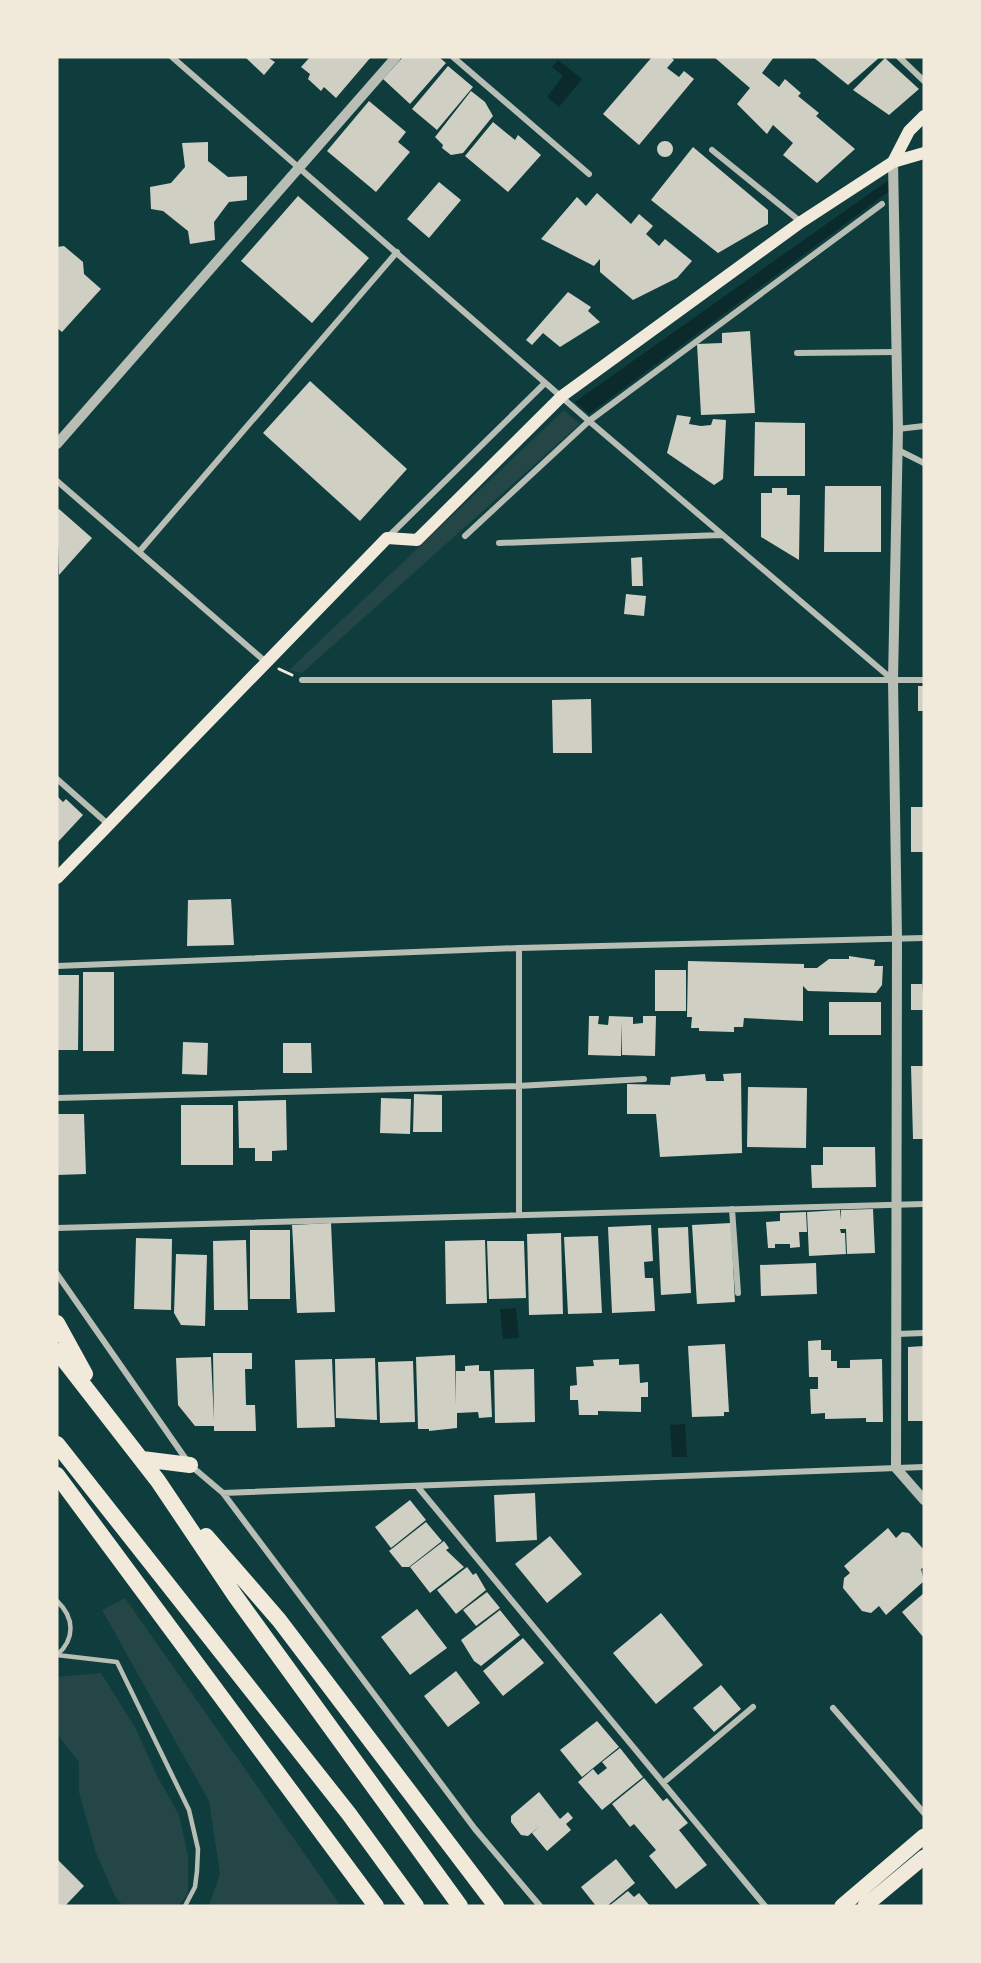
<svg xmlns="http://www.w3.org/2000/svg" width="981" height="1963" viewBox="0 0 981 1963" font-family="'Asap Condensed',sans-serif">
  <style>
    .green { fill: #244646 }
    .water { fill: #0a2a2b }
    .building { fill: #cfcfc3 }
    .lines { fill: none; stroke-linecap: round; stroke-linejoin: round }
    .path { stroke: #f1e9da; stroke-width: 3 }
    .service { stroke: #b8beb3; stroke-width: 4.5 }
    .minor { stroke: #b8beb3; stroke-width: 6 }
    .tertiary { stroke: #b8beb3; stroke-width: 10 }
    .secondary { stroke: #f1e9da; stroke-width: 12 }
    .primary { stroke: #f1e9da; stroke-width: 15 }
    .trunk { stroke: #f1e9da; stroke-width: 16 }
  </style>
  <rect width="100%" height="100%" fill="#0f3d3e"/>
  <path class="green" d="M564,410L580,424L302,673L289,670Z
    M125,1598L341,1906H209L220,1874L209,1801L102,1610Z
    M101,1673L136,1729L157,1776L179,1815L188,1856V1894L178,1906H123L115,1896L96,1853L79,1792V1762L57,1734V1677Z"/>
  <path class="water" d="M558,60L582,79L559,107L547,97L563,76L552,67Z
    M890,179L892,189L589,414L575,402Z
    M516,1308L519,1338L503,1339L500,1309Z
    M685,1424L687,1457H672L670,1425Z"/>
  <path class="building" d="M245,57H267L275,62L264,75Z
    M310,57H371L336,98L324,87L321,91L308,79L310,74L301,67Z
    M403,57H439L446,63L410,104L383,79Z
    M652,57H671L674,60L667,68L679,77L684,71L694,79L639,145L603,114Z
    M714,57H774L762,73L779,87L785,79L801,93L798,96L819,113L816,116L855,149L817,183L783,155L793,143L773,125L767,134L737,104L750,88Z
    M813,57H880L848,85Z
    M885,58L919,89L889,115L853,90Z
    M448,66L473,87L437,130L412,109Z
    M471,91L485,102L493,116L463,153L451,155L442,148L443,145L435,137Z
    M369,101L406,132L398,142L410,152L376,192L327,151Z
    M493,122L515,140L518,135L541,155L508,192L465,156Z
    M657 149a8 8 0 1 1 16 0a8 8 0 1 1-16 0Z
    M208,142V161L228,177L247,176V200L229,202L214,222L215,240L190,244L188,231L163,211L151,209L150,187L171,183L185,167L182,143Z
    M693,147L768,210V224L718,253L651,200Z
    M439,182L461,200L429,238L407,219Z
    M597,193L631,224L639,214L653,226L646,234L659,246L665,239L692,261L677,278L633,300L600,272V259L594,266L541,239L577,197L586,206Z
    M298,196L369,258L312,323L241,261Z
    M64,246L83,262L84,274L101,289L62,332L57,328V247Z
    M568,292L591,307L588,311L600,322L560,347L543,333L532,345L526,340Z
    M750,331L755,413L701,415L697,344L722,343V333Z
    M310,381L407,469L360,521L263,433Z
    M677,415L691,417L689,424L701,426L711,425L713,419L726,420L723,479L714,485L667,453Z
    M755,422L805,423V476H754Z
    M825,486H881V552H824Z
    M772,488H787V495H800L799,560L761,537V493H772Z
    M59,509L92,538L59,575L57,511Z
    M642,557L643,586H632L631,558Z
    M626,594L646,596L644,616L624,614Z
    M918,686H924V711H918Z
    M591,699L592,753H553L552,700Z
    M57,796L63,802L66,799L83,815L57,843Z
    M911,807H924V852H911Z
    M231,899L234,945L187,946L188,900Z
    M849,956L875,960L874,966H883L882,985L876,993L808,991L803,986V1021L744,1018L743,1027H734V1032L699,1031V1028H691L692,1017H687L688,961L804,964V968H817L829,959H849Z
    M655,970H686V1011H655Z
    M83,972H114V1051H83Z
    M57,975H79L78,1050H57Z
    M922,978L924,1010H911V984H922Z
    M829,1002H881V1035H829Z
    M589,1016H599L598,1024L608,1025L609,1016L633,1017V1024L643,1023V1016H656L655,1056L622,1055L621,1022V1056L588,1055Z
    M183,1042L208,1043L207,1075L182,1074Z
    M283,1043H311L312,1073H283Z
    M911,1066H924V1139H913Z
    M741,1073L742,1153L660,1157L656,1114H627V1084L670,1085L671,1077L705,1074L706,1081H724L723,1074Z
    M748,1087L807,1088L806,1148L747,1147Z
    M414,1094L442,1095V1132H413Z
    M381,1098L411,1099L410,1134L380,1133Z
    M286,1100L287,1150L272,1151V1161H255V1148H239L238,1101Z
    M181,1105H233V1165H181Z
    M57,1114H84L86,1174L57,1175Z
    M823,1147H875L876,1187L812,1188L811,1165H823Z
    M873,1209L875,1253L847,1254L846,1229H840L841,1233H845L846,1254L809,1256L807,1212L840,1210L841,1220V1210Z
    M806,1212L807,1232H799L800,1247L790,1248V1244H775V1248H768L766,1222L780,1221V1213Z
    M331,1223L335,1312L297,1313L292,1225Z
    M731,1223L735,1302L697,1304L692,1225Z
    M651,1225L653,1261L644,1262L645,1278H653L655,1311L612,1313L608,1227Z
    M688,1227L691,1293L661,1295L658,1228Z
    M250,1230H290V1299H250Z
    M561,1233L563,1314L529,1315L527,1234Z
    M598,1236L602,1313L568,1314L564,1237Z
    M136,1238L172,1239L171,1310L134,1309Z
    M246,1240L248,1310H214L213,1241Z
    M485,1240L487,1303L446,1304L445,1241Z
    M487,1241H524L526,1298L489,1299Z
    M176,1254L207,1255L205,1326L181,1325L174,1313Z
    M816,1263L817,1294L761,1296L760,1265Z
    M821,1340V1350H831V1361H837V1368H850V1360L882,1359L883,1422H866V1418L825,1419V1413L811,1414L810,1389H818V1377H809L808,1341Z
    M725,1344L729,1412H724V1416L692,1417L688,1346Z
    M924,1346V1421H908V1347Z
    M213,1353H252V1369H245L246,1405H255L256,1431H214V1426H195L178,1405L176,1358L211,1357L214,1420Z
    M455,1355L456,1405V1371H465V1366L479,1365V1371H490L492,1417L479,1418L478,1412L457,1413V1428L429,1431V1429H418L416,1357Z
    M375,1358L377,1420L336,1418L335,1359Z
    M332,1359L335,1427L297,1428L295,1360Z
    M619,1359V1365L639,1364L640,1383L648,1382V1397H641V1412L598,1411V1415H579L578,1400H570V1386L577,1385L576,1367L594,1366L593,1360Z
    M413,1361L415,1422L380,1423L378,1362Z
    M534,1369L535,1422L495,1423L494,1370Z
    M535,1493L537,1540L496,1542L494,1495Z
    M410,1500L426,1520L391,1548L375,1527Z
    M426,1522L442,1541L409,1567H402L389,1551Z
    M888,1528L896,1538L902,1532L909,1533L924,1550V1567L921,1569L924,1581L886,1615L879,1606L871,1613L862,1611L843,1588L844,1578L850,1573L844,1566Z
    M550,1536L582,1574L547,1603L515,1564Z
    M444,1541L449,1548L446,1550L464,1567L430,1593L410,1567Z
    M467,1567L473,1575L476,1573L486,1590L456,1614L437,1590Z
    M487,1592L500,1608L476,1626L463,1610Z
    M924,1593V1638L902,1612Z
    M417,1609L447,1648L410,1675L381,1637Z
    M500,1610L520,1635L481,1666L474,1661L461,1640Z
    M661,1613L703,1665L656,1704L613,1653Z
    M523,1638L544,1663L503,1696L483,1671Z
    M456,1671L480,1703L448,1727L424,1696Z
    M721,1685L741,1709L714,1732L693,1708Z
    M597,1721L619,1747L582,1777L560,1750Z
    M620,1748L643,1777L602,1810L578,1782L593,1769L598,1775L607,1768L602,1762Z
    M644,1778L663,1801L667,1798L688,1823L679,1830L707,1865L676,1889L649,1856L656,1850L634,1824L630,1827L612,1804Z
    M539,1792L560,1819L568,1812L573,1818L566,1824L571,1830L547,1851L532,1833L541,1825L528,1836L521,1835L511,1822V1816Z
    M57,1859L84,1886L65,1906H57Z
    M616,1859L635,1883L607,1906H596L581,1887Z
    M628,1891L634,1897L639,1893L650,1906H609Z"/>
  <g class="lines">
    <path class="path" d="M279,669L292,675"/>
    <path class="service" d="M57,1601C75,1618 75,1639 57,1655
      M57,1655L117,1662L189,1810L198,1849L197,1871L195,1887L185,1906"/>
    <path class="minor" d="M172,57L589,421L893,680
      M453,57L589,174
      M899,57L924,81
      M712,150L801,222
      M797,353L897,352
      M898,429L924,426
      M898,450L924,463
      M57,481L267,663
      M465,536L589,421L882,204
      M387,538L545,383
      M499,543L722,535
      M139,552L397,252
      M302,680H924
      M57,779L109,825
      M519,948V1215
      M57,966L519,948L924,938
      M57,1098L518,1086L644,1079
      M732,1209L738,1293
      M57,1228L924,1204
      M57,1274L190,1465L223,1493L475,1829L540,1906
      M897,1334L924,1333
      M417,1486L765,1906
      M223,1493L924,1467
      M833,1708L924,1813
      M663,1783L753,1707"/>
    <path class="tertiary" d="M893,162L898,429L893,680L897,938L896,1468L924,1500
      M57,444L396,57"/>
    <path class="secondary" d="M893,162L909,131L924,116
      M57,878L387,538L417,540L562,396L801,222L893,162L924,153"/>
    <path class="primary" d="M842,1906L924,1836
      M865,1906L924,1857"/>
    <path class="trunk" d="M57,1323L85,1374
      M57,1351L158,1481L236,1597L460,1906
      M57,1444L349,1814L416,1906
      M142,1459L190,1465
      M57,1475L376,1906
      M206,1536L279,1620L496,1906"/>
  </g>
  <rect width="981" height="1963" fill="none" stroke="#f1e9da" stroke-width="117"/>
</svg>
